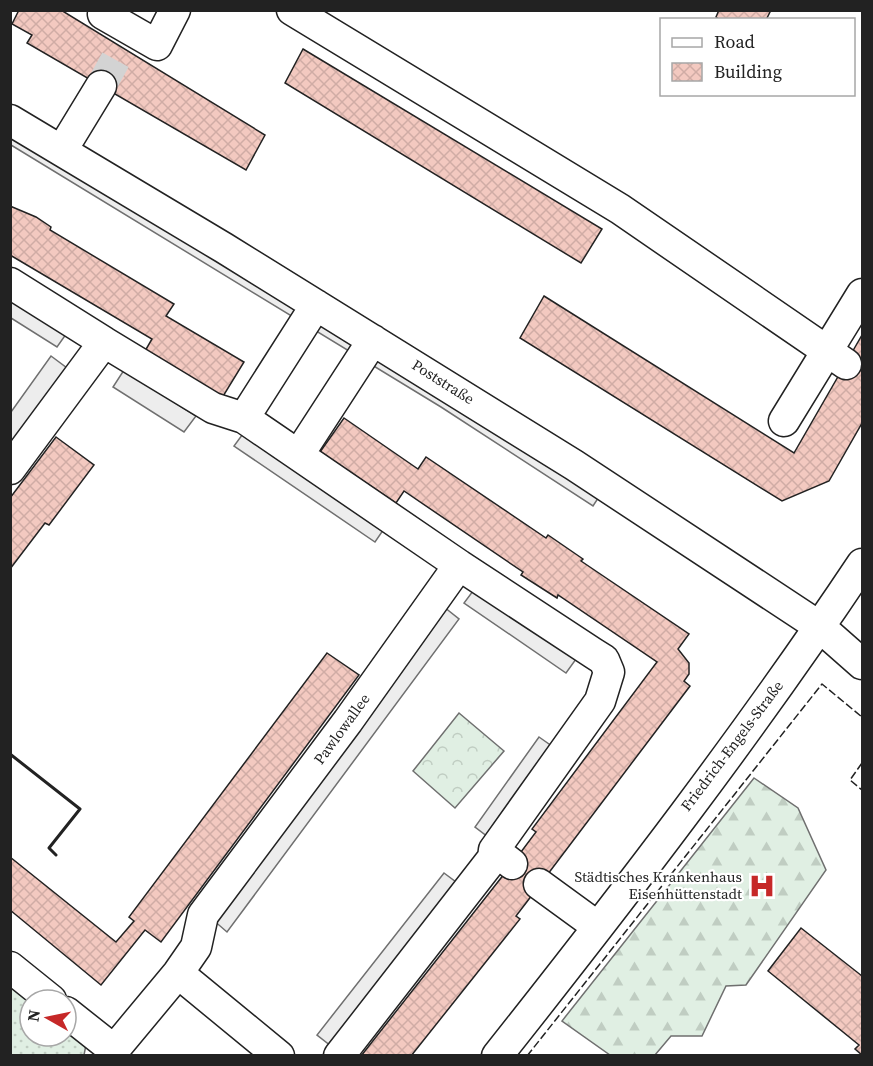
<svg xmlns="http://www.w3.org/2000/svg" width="873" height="1066" viewBox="0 0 873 1066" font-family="'Source Serif 4',serif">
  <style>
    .grass { fill: url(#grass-dots); stroke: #6f6f6f; stroke-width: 1.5 }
    .forest { fill: url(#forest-firs); stroke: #6f6f6f; stroke-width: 1.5 }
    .park { fill: url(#park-crowns); stroke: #6f6f6f; stroke-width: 1.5 }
    .parking { fill: #ededed; stroke: #6f6f6f; stroke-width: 1.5 }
    .building { fill: url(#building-cross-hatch); stroke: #222; stroke-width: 1.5 }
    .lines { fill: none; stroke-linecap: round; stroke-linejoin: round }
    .minor-tunnel { stroke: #d3d3d3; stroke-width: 30; stroke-dasharray: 30 15; stroke-linecap: butt }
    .minor-casing { stroke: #222; stroke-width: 33 }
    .minor { stroke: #fff; stroke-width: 30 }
    .fence { stroke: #222; stroke-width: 1.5; stroke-dasharray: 8 3; stroke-linecap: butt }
    .wall { stroke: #222; stroke-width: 3 }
    .labels { text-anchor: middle; stroke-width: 4.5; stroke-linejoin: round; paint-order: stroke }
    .street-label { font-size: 15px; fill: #222; stroke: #fff }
    .poi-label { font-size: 15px; fill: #222; stroke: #fff; text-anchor: end }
  </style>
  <defs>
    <pattern id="grass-dots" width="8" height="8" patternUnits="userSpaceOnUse" patternTransform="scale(1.5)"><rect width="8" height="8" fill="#e0efe3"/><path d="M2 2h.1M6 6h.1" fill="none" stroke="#c0cdc2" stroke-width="1.8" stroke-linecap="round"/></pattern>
    <pattern id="forest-firs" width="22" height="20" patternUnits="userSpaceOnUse" patternTransform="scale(1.5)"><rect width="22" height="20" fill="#e0efe3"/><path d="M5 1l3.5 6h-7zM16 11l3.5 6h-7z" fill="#c0cdc2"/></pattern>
    <pattern id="park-crowns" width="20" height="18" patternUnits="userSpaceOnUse" patternTransform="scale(1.5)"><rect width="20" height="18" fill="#e0efe3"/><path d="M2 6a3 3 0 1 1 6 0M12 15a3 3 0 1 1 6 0" fill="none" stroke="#c0cdc2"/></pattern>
    <pattern id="building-cross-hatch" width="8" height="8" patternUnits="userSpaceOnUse" patternTransform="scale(1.5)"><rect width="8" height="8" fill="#f3c9c0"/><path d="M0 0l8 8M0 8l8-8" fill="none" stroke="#d0aca5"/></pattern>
  </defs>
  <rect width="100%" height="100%" fill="#fff"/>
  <path class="grass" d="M10,981L30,1000V1036H66V1025L86,1045L84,1055H11Z"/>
  <path class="forest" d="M754,778L798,808L826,870L746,985L726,986L702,1036H671L655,1055H610L562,1021Z"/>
  <path class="park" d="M459,713L504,751L455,808L413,771Z"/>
  <path class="parking" d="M11,120L606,486L593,506L441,407L11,145Z
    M10,293L69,330L57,347L11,318Z
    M51,356L71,371L11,453V412Z
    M124,370L196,416L184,432L113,387Z
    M245,431L386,526L375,542L234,446Z
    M476,587L579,655L566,673L464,603Z
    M444,607L459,619L227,932L212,919Z
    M539,737L556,749L492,840L475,827Z
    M444,873L460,885L331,1046L317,1035Z"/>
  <path class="building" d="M19,10H61L265,135L246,170L27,43L32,35L12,24Z
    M719,10H771L766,20H720L716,17Z
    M303,49L602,229L581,263L285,83Z
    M10,206L36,217L51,227L50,230L174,304L166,316L244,362L222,398L145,351L152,339L10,255Z
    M544,296L794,453L862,335V423L829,481L782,501L520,338Z
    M344,418L418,469L426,457L546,538L548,535L583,559L581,561L689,634L678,649L689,663V674L684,681L690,686L526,903L516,916L520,919L411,1056H361L512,864L536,832L532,829L657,662L558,595L557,598L521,575L523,572L404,491L396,503L320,452Z
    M56,437L94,465L49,525L45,523L10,569V498Z
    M327,653L359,675L161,942L145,930L101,985L10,910V857L116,942L134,921L129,917Z
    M801,928L862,976V1055L855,1049L859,1045L768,971Z"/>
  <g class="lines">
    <path class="minor-tunnel" d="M101,86L122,48"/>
    <g class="minor-casing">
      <path id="minor" d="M105,10L103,14L157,45L175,10
        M292,10L620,209L846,364
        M10,120L224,248L574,465L820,627L862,664
        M62,150L101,86
        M10,283L104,342
        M244,418L316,305
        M784,421L862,294
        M299,454L373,340
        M10,469L104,342L213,408L244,418L459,565L348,721L203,915L196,947L178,973L109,1056
        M459,565L593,653L604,660L609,672L600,701L494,850
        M539,884L598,927
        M10,967L51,1000
        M178,973L279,1056
        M66,1012L114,1050
        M339,1056L493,858L494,850L512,864
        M497,1056C623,897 750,732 862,564"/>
    </g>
    <use href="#minor" class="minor"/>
    <path class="fence" d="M862,763L850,780L862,790
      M527,1056L822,684L862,717"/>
    <path class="wall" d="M10,754L80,809L49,848L56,855"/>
  </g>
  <defs>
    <g id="hospital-bare" transform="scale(2.07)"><path d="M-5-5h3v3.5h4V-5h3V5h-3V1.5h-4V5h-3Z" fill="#c62828" stroke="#fff" stroke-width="2.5" paint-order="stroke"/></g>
  </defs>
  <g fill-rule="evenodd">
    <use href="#hospital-bare" x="762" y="886"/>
  </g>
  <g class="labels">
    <g class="street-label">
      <text transform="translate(443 382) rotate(32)" y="5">Poststraße</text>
      <text transform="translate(342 729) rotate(-54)" y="5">Pawlowallee</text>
      <text transform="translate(732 746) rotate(-53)" y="5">Friedrich-Engels-Straße</text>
    </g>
    <g class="poi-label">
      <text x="742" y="882">Städtisches Krankenhaus<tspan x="742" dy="17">Eisenhüttenstadt</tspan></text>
    </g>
  </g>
  <rect width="873" height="1066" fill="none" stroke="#222222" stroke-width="24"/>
  <rect x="660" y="18" width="195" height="78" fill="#ffffff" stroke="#a7a7a7" stroke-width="1.5"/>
  <rect x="672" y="38" width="30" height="9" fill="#ffffff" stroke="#a7a7a7" stroke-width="1.5"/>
  <text x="714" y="48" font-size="18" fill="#222222">Road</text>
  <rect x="672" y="63" width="30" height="18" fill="url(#building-cross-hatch)" stroke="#a7a7a7" stroke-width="1.5"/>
  <text x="714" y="78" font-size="18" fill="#222222">Building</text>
  <g transform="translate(48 1018) rotate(279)"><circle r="28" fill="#ffffff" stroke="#a7a7a7" stroke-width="1.5"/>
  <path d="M0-4.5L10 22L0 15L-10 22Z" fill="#c62828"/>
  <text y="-9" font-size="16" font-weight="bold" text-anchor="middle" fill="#222222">N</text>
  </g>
</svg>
